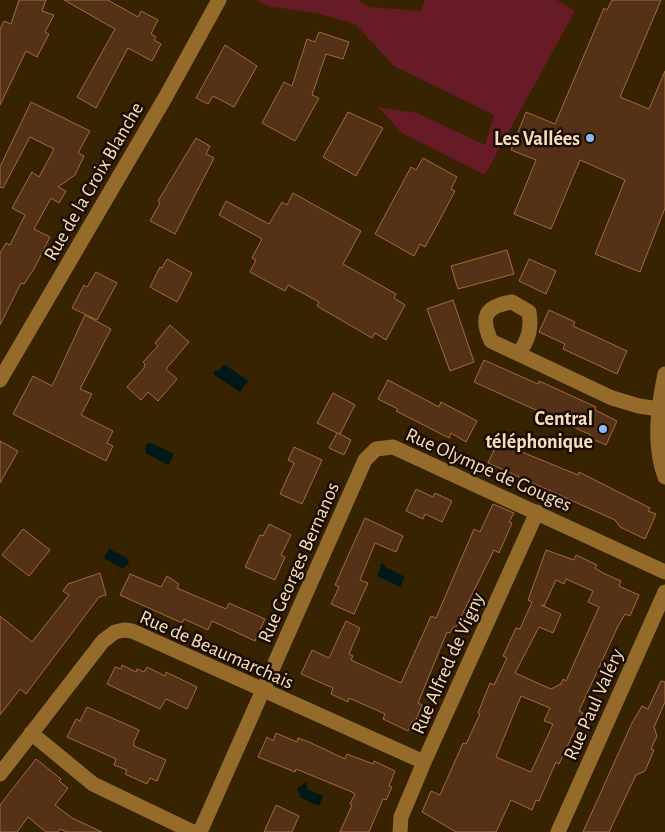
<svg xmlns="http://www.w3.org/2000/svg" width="665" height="832" viewBox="0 0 665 832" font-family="'Alegreya Sans',sans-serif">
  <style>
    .green { fill: #671b27 }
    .water { fill: #001818 }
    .building { fill: #553217; stroke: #a4693e; fill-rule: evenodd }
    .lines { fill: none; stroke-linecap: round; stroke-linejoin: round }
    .minor { stroke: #946b2b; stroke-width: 15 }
    .poi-dot { fill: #88bafc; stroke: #1c0c00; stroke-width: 2 }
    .labels { text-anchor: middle; stroke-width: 5; stroke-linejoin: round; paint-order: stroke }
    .poi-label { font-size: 20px; font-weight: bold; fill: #f6dfc0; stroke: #1c0c00; text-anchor: end }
    .street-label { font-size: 20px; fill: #f6dfc0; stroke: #1c0c00 }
  </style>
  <rect width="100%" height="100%" fill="#372300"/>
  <path class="green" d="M258,0H358L370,7L421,11L425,0H557L575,11L485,175L402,133L378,107L417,113L485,145L494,115L394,66L355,24L317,13L267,6Z"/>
  <path class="water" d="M224,364L248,381L240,392L213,374L216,370L219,371Z
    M151,443L174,454L169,465L145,453L146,444Z
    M109,549L127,558L129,563L123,569L104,558Z
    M383,563L385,567L405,577L400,587L377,576L381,567L380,564Z
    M306,782L308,790L323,796L319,806L301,798L297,789Z"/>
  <path class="building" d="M19,0H46L42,11L54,15L45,32L49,34L37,57L26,51L0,105V29L4,21L11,24Z
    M64,0H108L138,17L141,11L158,20L151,34L156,37L154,40L161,44L152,61L128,48L96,108L77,97L115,29Z
    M612,0H661L620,97L649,109L665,71V208L640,272L595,254L625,180L580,160L551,229L514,214L536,160L511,150L526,112L555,124L604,8L607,10Z
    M319,32L349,42L343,59L326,54L312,95L319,98L295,141L262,123L284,82L292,86L307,39L315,42Z
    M225,45L257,66L234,107L213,96L208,104L196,98Z
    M31,102L90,131L78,153L84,156L75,175L58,187L66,191L59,203L51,198L34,229L50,237L34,269L24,284L21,283L0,325V253L6,243L10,245L25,215L12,208L32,172L39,177L54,149L30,137L3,188L0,187V167Z
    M348,112L383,128L356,176L323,157Z
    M196,138L210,146L206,154L214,158L175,234L150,221L160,203L158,201Z
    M423,158L457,177L451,189L455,191L437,225L425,247L420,244L414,256L375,234L411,167L416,170Z
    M293,193L361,231L343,264L396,294L394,298L405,305L386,340L375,333L372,338L317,306L319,302L288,285L285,291L250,272L256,260L252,258L262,239L219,215L226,201L269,224L282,202L287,205Z
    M507,250L514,274L458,289L451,266Z
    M167,259L192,273L177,302L150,287L160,267L162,268Z
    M529,259L556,271L546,294L519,281Z
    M96,272L117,283L97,320L72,308L84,285L87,287Z
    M453,300L474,362L450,371L427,309Z
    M549,310L575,322L573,326L627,351L617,374L563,349L565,344L539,332Z
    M85,315L111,329L80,389L92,394L81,415L113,431L107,443L113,446L106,461L13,414L33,376L52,386Z
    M170,325L189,342L166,369L177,379L158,401L148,392L141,400L127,387L144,368L145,364L143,362L158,346L155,343Z
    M484,360L538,384L539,381L561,391L596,407L595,410L617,421L606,445L590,438L591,435L474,382Z
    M388,380L439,407L441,402L477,421L466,442L451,433L449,438L396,411L398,409L378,399Z
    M333,393L355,405L340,434L338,433L351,440L344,455L329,448L337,433L317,423Z
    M502,433L512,438L517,450L578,475L579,472L650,508L648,511L656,514L645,539L620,527L615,520L488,463Z
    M0,441L18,451L0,483Z
    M294,447L322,460L302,504L280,494L294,463L288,460Z
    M416,489L433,497L435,493L452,501L442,522L425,514L423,519L406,511Z
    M493,504L514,513L509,522L512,523L499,553L494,550L456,627L454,626L450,633L447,632L418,703L422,705L415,722L412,721L408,731L383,719L385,714L349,698L348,702L331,694L333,688L301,674L312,650L329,658L346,621L360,628L349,654L353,656L351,660L401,683L431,616L436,618L474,529L480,532Z
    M365,518L403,536L396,552L375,543L360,580L368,583L354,614L331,604L339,587L335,585Z
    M269,524L291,535L281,555L285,557L275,580L245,567L260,535L263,536Z
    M23,529L50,550L29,576L2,555Z
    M546,550L574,560L576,555L597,565L595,568L603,573L621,581L619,586L639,595L630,616L625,614L618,626L579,711L583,713L559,764L556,762L539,801L536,800L532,810L511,800L496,832H456L422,812L431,791L440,795L463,743L466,744L480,714L478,713L490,683L494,685L507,658L503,656L516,628L520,629L532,602L528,600ZM566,579L593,591L588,602L599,607L566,681L563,679L561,684L551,689L515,673L539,627L553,633L561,614L541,605L544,606L556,580L564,584ZM521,696L550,708L544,721L553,724L531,772L496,757Z
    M100,573L106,595L99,597L26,694L20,689L0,715V616L32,642L69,595L63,591L68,584Z
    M130,574L161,587L167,576L179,584L177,588L226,609L229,603L265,619L255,641L212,621L208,630L184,619L182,623L120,595Z
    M122,665L136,672L137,669L144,672L147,667L165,676L166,672L197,687L187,709L166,699L160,709L107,684L115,667L121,669Z
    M661,681L665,682V702L654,727L657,736L651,749L654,750L645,771L636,775L609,832H583L632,723L642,706L648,709Z
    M87,707L139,730L134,742V746L166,760L157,781L150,778L147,784L125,774L127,770L114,765L116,759L67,737L76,719L80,721Z
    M276,733L297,742L298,738L309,742L345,759L347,754L373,764L374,761L395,771L389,786L392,787L386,800L383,799L369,832H340L352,805L350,804L355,794L352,792L296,769L295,772L258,757L267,737L273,741Z
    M36,759L61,779L59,781L68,788L55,805L72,818L102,832H67L60,829L58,832H46L28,817L17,832H0V805Z
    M276,805L299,816L292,832H264Z"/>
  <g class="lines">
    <path class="minor" d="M519,353C528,340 532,329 529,312L512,302C485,306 480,317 491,341L612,398L639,406L659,409
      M665,374C658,407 653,445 665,477
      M0,380L165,98L219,0
      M31,733L93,784L193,832
      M0,774L103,641L115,632L124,630L132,631L424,762
      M200,832L365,460L376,449L393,447L665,572
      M400,832L401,817L424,762L537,512
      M558,832L665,592"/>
  </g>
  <g class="poi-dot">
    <circle cx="590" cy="138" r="5"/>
    <circle cx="603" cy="429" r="5"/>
  </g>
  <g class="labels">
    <g class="poi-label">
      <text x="580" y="145">Les Vallées</text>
      <text x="593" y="425">Central<tspan x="593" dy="23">téléphonique</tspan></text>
    </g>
    <g class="street-label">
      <text transform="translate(93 181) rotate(-60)" y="7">Rue de la Croix Blanche</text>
      <text transform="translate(489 469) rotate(24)" y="7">Rue Olympe de Gouges</text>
      <text transform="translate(298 562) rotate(-66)" y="7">Rue Georges Bernanos</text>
      <text transform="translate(217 649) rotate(24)" y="7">Rue de Beaumarchais</text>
      <text transform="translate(447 663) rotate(-66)" y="7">Rue Alfred de Vigny</text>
      <text transform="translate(593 704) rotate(-66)" y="7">Rue Paul Valéry</text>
    </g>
  </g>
</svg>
